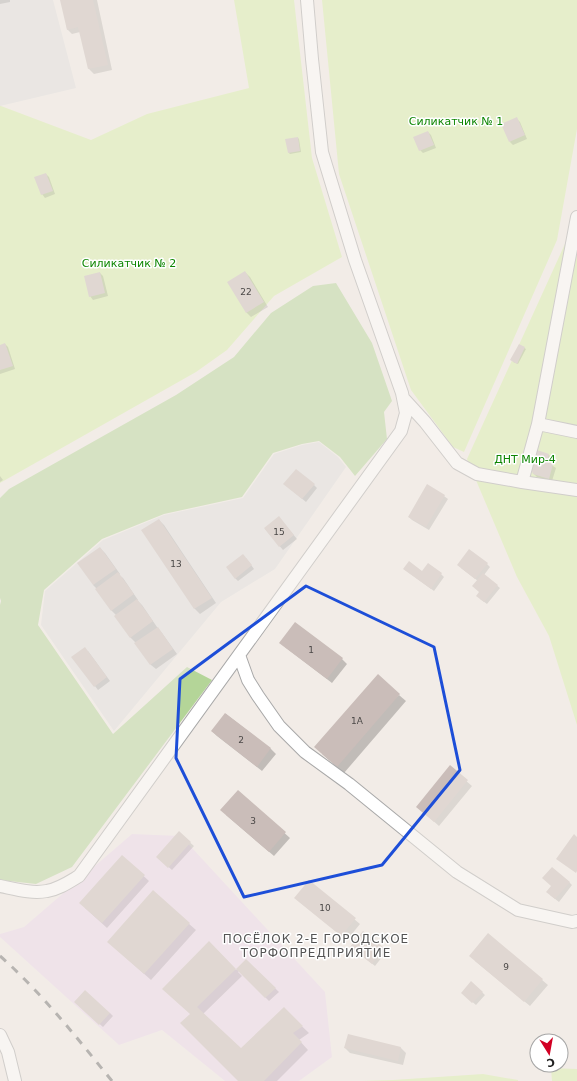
<svg xmlns="http://www.w3.org/2000/svg" width="577" height="1081" viewBox="0 0 577 1081" font-family="'DejaVu Sans',sans-serif">
  <style>
    .residential { fill: #dfdede }
    .industrial { fill: #ecd8eb }
    .grass { fill: #d8f0a9 }
    .forest { fill: #b4d598 }
    .shadow { fill: #0003 }
    .building { fill: #cabdb9 }
    .lines { fill: none; stroke-linecap: round; stroke-linejoin: round }
    .street-casing { stroke: #a8a8a8; stroke-width: 14 }
    .street { stroke: #fff; stroke-width: 12 }
    .rail { stroke: #6f6f6f; stroke-width: 3; stroke-dasharray: 8 8; stroke-linecap: butt }
    .marked { fill: none; stroke: #1d4ed8; stroke-width: 3; stroke-linejoin: round }
    .labels { text-anchor: middle; stroke-width: 3; stroke-linejoin: round; paint-order: stroke }
    .number-label { font-size: 9px; fill: #4b4847 }
    .park-label { font-size: 11px; fill: #0e8603; stroke: #fff }
    .neighbourhood-label { font-size: 12px; letter-spacing: 1px; fill: #545454; stroke: #fff }
  </style>
  <rect width="100%" height="100%" fill="#f2ece7"/>
  <path class="residential" d="M0,0H53L76,88L0,106Z
    M319,442L338,457L346,467L275,569L221,602L114,731L41,625L45,591L103,540L164,515L243,498L274,454L302,445Z"/>
  <path class="industrial" d="M132,834L181,836L325,992L332,1057L299,1081H225L162,1030L119,1045L0,937V934L24,927Z"/>
  <path class="grass" d="M234,0H294L312,158L342,257L274,296L227,350L196,372L0,483V106H1L91,140L147,114L249,88Z
    M322,0H577V129L557,240L464,452L453,447L411,390L339,174Z
    M569,235L577,236V725L549,636L517,577L467,459Z
    M551,1068L577,1069V1081H552Z
    M483,1074L518,1080V1081H361L393,1080Z"/>
  <path class="forest" d="M336,283L372,343L392,401L384,412L387,439L355,476L340,457L319,441L302,444L273,453L242,497L164,514L102,539L44,590L38,625L113,734L187,667L212,680L72,867L36,884L0,880V605L1,601L0,598V498L9,489L176,395L234,357L271,313L313,286Z"/>
  <path class="shadow" d="M0,0H10V2L0,4Z
    M64,0H97L112,70L94,74L89,69L80,32L72,34L67,29Z
    M517,119L520,122L527,139L513,145L510,142Z
    M428,132L431,135L436,148L423,153L420,150Z
    M298,138L299,139L301,152L290,154L288,152Z
    M46,174L49,177L55,194L45,198L42,194Z
    M245,272L250,277L268,307L251,317L246,312Z
    M100,273L103,276L108,296L93,300L90,296Z
    M5,344L8,347L15,369L0,374V346Z
    M519,345L526,349L518,364L513,362Z
    M537,452L549,455L552,458L550,464L556,468L552,481L537,477L534,474Z
    M0,476L3,480L0,482Z
    M314,485L317,488L306,502L288,487Z
    M444,496L448,499L429,530L412,520L409,517Z
    M159,520L164,525L216,603L200,614L195,609L143,531Z
    M282,521L297,539L283,550L265,529Z
    M100,548L105,553L120,574L119,575L123,578L138,600H137L142,605L157,627L162,633L177,654L156,669L151,665L136,643L130,637L116,615L111,610L97,589L93,585Z
    M246,558L254,569L238,581L235,578Z
    M487,564L490,567L484,575L500,588L487,604L480,599V592L478,581L461,568Z
    M408,572L441,574L444,577L434,591Z
    M295,623L342,659L347,664L332,683L285,647Z
    M88,651L110,681L98,690L73,657Z
    M399,695L406,701L344,773L322,754Z
    M226,714L271,749L276,754L262,771L217,736L212,731Z
    M450,767L472,786L439,826L422,811Z
    M238,791L290,838L274,856L226,815Z
    M179,833L194,846L172,870L157,857Z
    M122,856L149,881L107,928L85,908Z
    M309,881L360,924L347,940L301,903Z
    M569,882L572,885L559,902L550,895Z
    M153,892L196,930L151,980L115,948Z
    M488,934L548,985L530,1006L475,961Z
    M216,949L236,970L246,960L279,992L269,1001L239,971L238,972L242,976L203,1014L241,1049L284,1009L309,1033L299,1040L308,1050L277,1081H239L191,1014Z
    M383,949L386,952L375,966L355,950Z
    M472,983L485,995L476,1005L462,993Z
    M79,1006L110,1013L113,1016L103,1027Z
    M345,1048H401L406,1053L403,1065L350,1053Z"/>
  <path class="building" d="M60,0H93L108,65L88,69L78,27L67,30Z
    M517,117L525,135L509,142L501,124Z
    M428,131L434,145L419,151L413,137Z
    M298,137L300,151L288,153L285,139Z
    M46,173L53,191L41,195L34,177Z
    M245,271L264,302L246,313L227,282Z
    M100,272L105,293L89,297L84,276Z
    M5,343L13,366L0,370V345Z
    M519,344L525,347L517,364L510,360Z
    M537,450L549,454L547,462L553,464L549,479L533,474L531,469Z
    M296,469L315,484L302,499L283,484Z
    M427,484L445,495L426,527L408,517Z
    M279,516L294,535L279,547L264,528Z
    M159,519L212,598L194,609L141,530Z
    M100,547L116,569L93,585L77,563Z
    M469,549L488,563L475,579L457,565Z
    M243,554L252,565L235,579L226,567Z
    M409,561L422,571L428,563L442,573L431,589L403,569Z
    M118,572L134,594L111,611L95,589Z
    M483,573L498,585L484,602L476,596L479,592L472,586Z
    M137,599L153,621L130,638L114,616Z
    M295,622L343,658L327,679L279,643Z
    M158,627L173,649L150,665L134,643Z
    M85,647L107,677L94,687L71,657Z
    M378,674L400,694L337,767L314,747Z
    M225,713L271,748L257,767L211,731Z
    M450,765L468,780L434,822L416,807Z
    M238,790L286,832L269,852L220,810Z
    M179,831L191,842L168,868L156,857Z
    M574,834L577,837V871L576,873L556,859Z
    M122,855L145,875L102,923L79,903Z
    M552,867L570,882L555,899L546,892L551,886L542,878Z
    M309,880L356,918L341,936L294,898Z
    M153,890L190,923L144,974L107,942Z
    M363,931L384,948L372,964L350,947Z
    M488,933L543,979L524,1002L469,956Z
    M209,941L236,969L197,1007L241,1048L284,1007L303,1026L293,1033L302,1042L264,1081H238L180,1023L190,1014L162,989Z
    M246,959L276,988L265,998L236,969Z
    M471,981L483,992L472,1003L461,993Z
    M85,990L110,1013L99,1025L74,1002Z
    M348,1034L401,1047L398,1061L344,1048Z"/>
  <g class="lines">
    <g class="street-casing">
      <path id="street" d="M404,399L425,422L457,463L477,474L522,482L577,490
        M538,424L577,432
        M522,482L538,424L577,217
        M239,655L248,680L258,696L279,726L305,752L349,784L457,872L518,910L572,922L577,921
        M0,886C15,889 32,894 47,891C59,889 69,882 79,876L401,431L406,413L402,393L355,260L322,152L312,59L307,0
        M0,1035L8,1052L15,1081"/>
    </g>
    <use href="#street" class="street"/>
    <path class="rail" d="M0,956C42,993 77,1038 112,1081"/>
  </g>
  <path d="M0 0H577V1081H0ZM306,586L434,647L460,770L382,865L244,897L176,758L180,679Z" fill="#f2ece7" fill-opacity=".55" fill-rule="evenodd"/>
  <path class="marked" d="M306,586L434,647L460,770L382,865L244,897L176,758L180,679Z"/>
  <g class="labels">
    <g class="number-label">
      <text x="246" y="295">22</text>
      <text x="279" y="535">15</text>
      <text x="176" y="567">13</text>
      <text x="311" y="653">1</text>
      <text x="357" y="724">1А</text>
      <text x="241" y="743">2</text>
      <text x="253" y="824">3</text>
      <text x="325" y="911">10</text>
      <text x="506" y="970">9</text>
    </g>
    <g class="park-label">
      <text x="456" y="125">Силикатчик № 1</text>
      <text x="129" y="267">Силикатчик № 2</text>
      <text x="525" y="463">ДНТ Мир-4</text>
    </g>
    <g class="neighbourhood-label">
      <text x="316" y="943">ПОСЁЛОК 2-Е ГОРОДСКОЕ<tspan x="316" dy="14">ТОРФОПРЕДПРИЯТИЕ</tspan></text>
    </g>
  </g>
  <g transform="translate(549 1053) rotate(169)"><circle r="19" fill="#ffffff" stroke="#a6a6a6"/>
  <path d="M0-3L7 15L0 10L-7 15Z" fill="#d20024"/>
  <text y="-6" font-size="11" font-weight="bold" text-anchor="middle" fill="#212121">С</text>
  </g>
</svg>
